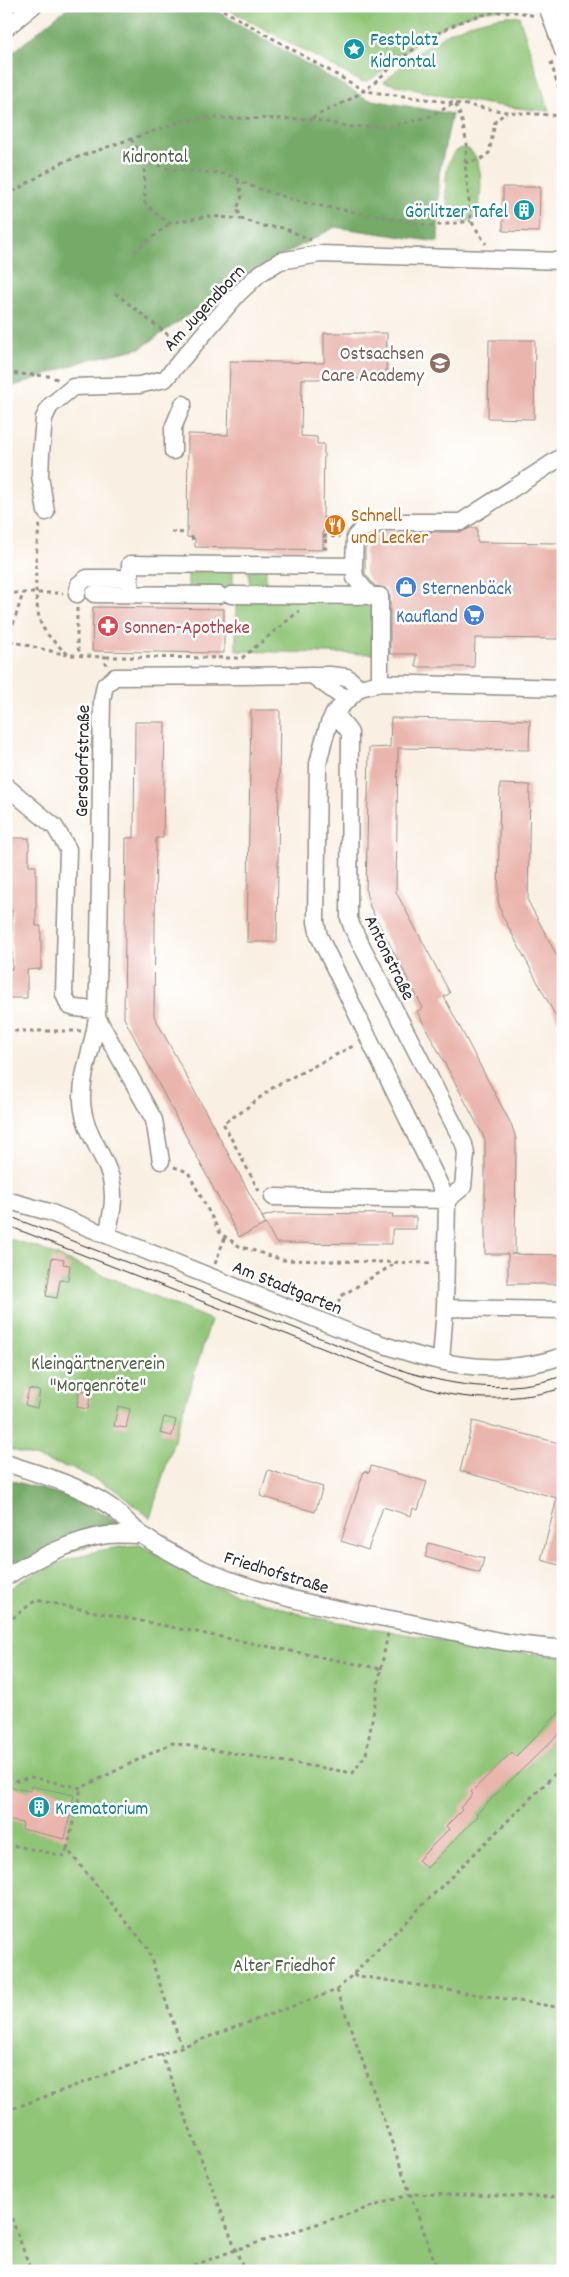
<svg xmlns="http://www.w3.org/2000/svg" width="569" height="2277" viewBox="0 0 569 2277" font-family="Dekko,sans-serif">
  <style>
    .green { fill: #90c577; stroke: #5e7851 }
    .forest { fill: #74aa68; stroke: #506a4a }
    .building { fill: #eab5ad }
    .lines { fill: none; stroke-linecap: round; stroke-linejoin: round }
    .minor-casing { stroke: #928e87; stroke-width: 19 }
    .path { stroke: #928e87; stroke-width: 3; stroke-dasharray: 4 4; stroke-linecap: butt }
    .minor { stroke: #fff; stroke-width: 16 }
    .tram { stroke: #2b2b2b; stroke-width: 1 }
    .labels { text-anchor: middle; stroke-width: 5; stroke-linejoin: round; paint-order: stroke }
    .culture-label { font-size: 19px; fill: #0d838f; stroke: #fff; text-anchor: start }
    .park-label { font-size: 19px; fill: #4e6146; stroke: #fff }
    .street-label { font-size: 19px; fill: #2b2b2b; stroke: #fff }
    .education-label { font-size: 19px; fill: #785e54; stroke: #fff; text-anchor: end }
    .food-label { font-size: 19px; fill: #c56008; stroke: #fff; text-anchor: start }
    .shop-label { font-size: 19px; fill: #366cbe; stroke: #fff; text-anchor: start }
    .health-label { font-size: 19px; fill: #be3a42; stroke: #fff; text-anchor: start }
  </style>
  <rect width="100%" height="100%" fill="#fff"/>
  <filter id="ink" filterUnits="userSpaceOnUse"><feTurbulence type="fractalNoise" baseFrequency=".02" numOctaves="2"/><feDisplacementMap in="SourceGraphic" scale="10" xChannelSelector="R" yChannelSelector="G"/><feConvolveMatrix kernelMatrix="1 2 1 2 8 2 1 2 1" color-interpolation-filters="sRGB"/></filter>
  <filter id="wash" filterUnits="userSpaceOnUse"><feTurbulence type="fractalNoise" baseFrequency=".0096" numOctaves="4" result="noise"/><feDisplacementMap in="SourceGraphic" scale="20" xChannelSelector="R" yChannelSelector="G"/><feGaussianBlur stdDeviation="1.12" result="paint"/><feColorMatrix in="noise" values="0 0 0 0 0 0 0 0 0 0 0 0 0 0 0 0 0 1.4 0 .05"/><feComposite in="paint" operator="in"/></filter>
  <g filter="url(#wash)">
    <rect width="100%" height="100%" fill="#f9f0e3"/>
    <path class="green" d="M222,6H513L515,10C470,4 427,34 394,61C384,68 374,81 362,82Z
      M506,16H519L549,111C492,107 439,96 384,82C422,46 453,23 506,16Z
      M464,148C486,151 483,204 474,219C442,235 441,172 452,156C455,151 459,149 464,148Z
      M266,568V584H277L276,587L251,591L248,572Z
      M188,569L233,570V589L188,588Z
      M236,599L372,601L374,654L236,651Z
      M6,1238L36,1247L211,1320L150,1518L116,1490L76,1470L6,1448Z
      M140,1545L221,1589L306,1616L489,1649L563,1657V2271H6V1591C45,1564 92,1548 140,1545Z"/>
    <path class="forest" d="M69,6H208L367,99L452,114L439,174L438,242L335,227L242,277L141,348L87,360L6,389V58Z
      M6,1479L70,1497L108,1516L134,1531L6,1573Z"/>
    <g id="blocks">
      <path class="building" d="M503,187H540L539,232L503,231Z
        M324,333H387L386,379H302L301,436L317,437V444H324L323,518L339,519L338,531H323V550L195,547V538L187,537L188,434L228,435L230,361L324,363Z
        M489,340H535L534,419L488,418Z
        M471,528H477V542L561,543V639L475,638L474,667H416V654H390V596L385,588L375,586L365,574V549L378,534H398V532H461Z
        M93,607L224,609V653L92,651Z
        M251,710H280L277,942H247Z
        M391,718L530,720L529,750L398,748L396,892L450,993L444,997L512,1126L516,1139L515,1254H511L563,1255V1284H508V1254H485V1139L417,1011L423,1008L370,907L366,892L369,748L390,747Z
        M135,722H165L163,838H156L154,1016L266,1224L239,1237L124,1018L126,838H134Z
        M81,736L91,737V749H81Z
        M500,784L530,785L528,901L563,967V1030L502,915L498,900Z
        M6,838H29V866H36V926H41V969L27,970V998H6V969H12V910H7Z
        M276,1213L393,1214L392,1217H416V1229H392V1244L276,1243L262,1217Z
        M52,1258L64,1260L63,1264L70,1265L68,1281L60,1280L57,1298L46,1296Z
        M29,1389L40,1391L37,1408L25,1405Z
        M79,1390L91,1392L88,1409L77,1407Z
        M118,1406L130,1409L126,1428L114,1426Z
        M164,1417L176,1420L172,1436L160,1433Z
        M473,1421L563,1444V1566L541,1560L557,1498L460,1471Z
        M371,1466L427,1482L418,1510L413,1508L411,1516L383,1507L368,1550L341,1541L364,1471L369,1473Z
        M268,1470L323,1487L315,1512L260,1496Z
        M429,1543L484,1558L480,1573L425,1557Z
        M563,1709V1730L476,1814L478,1816L427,1868L418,1860L449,1829L446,1826L462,1810L460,1808L473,1794L471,1792L512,1752L516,1756Z
        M6,1786L30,1791L31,1786L74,1795L65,1839L22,1829L23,1823L6,1820Z"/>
    </g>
  </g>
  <g filter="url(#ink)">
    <use href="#blocks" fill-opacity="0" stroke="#928e87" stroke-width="1"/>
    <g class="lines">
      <g class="minor-casing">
        <path id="minor" d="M547,6L563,51
          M6,28L33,6
          M173,451V428L183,404
          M46,512L40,476L41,454L44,418L50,406L73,387L139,385L165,379L236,296L259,274L280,261L320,254L563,261
          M354,566L355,578L371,597
          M77,594L79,584L87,578H130
          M94,594L219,595
          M130,594V564L354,566L355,537L362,529L383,522H461L563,456
          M231,595L380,596V683
          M312,675L338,694L349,698
          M6,786L55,827L68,849L64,994L69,1006L75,1008L97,1010
          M97,1017L154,1120L161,1161
          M273,1197L447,1200L463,1187L466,1154L464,1144L352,927L349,918L350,733L335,712
          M6,1200L49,1212L361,1337C430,1361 490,1381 563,1356
          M107,1234C112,1214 116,1195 110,1175C101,1149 83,1129 82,1101C81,1071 95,1044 97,1015C101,910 100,805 102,700L105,685L115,677L330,675L347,677L360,688
          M445,1308L563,1310
          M441,1361L445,1308L447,1200L319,936L316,922L318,764L323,743L329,723L335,712L360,688L380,683L563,688
          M6,1463C41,1475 80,1485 111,1507C122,1515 131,1527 142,1535C157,1546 177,1556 194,1565C265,1599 345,1610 421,1625C467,1634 515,1647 563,1648
          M6,1577C32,1560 75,1539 107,1535C118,1534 130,1535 142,1535"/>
      </g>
      <path class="path" d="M216,6L365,91L455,103L461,117L467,144L465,163L471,221L486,244
        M551,62L563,104
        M312,118C329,109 350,101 366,89C378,80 389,69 401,59C436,31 487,0 534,16
        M131,139L144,161L171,169L227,174L251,186L300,202L432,226L471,221
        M144,161L145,203L160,217L170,223L209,216L242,219
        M465,163L481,159L489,153L495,122L506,112
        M238,180L242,196L237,209L242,219L263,226L284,228L311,240
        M6,196L61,163L186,120L210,118L311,119L351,127L394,126L431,116L455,103L507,112L563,116
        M134,252L170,223
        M115,293L177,342
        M6,373L48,376L60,380
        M40,525C35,543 33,610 42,626C48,637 59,647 69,655L106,657V665
        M171,532L186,533
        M192,536L193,544
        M323,536L340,537
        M323,548H326L325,536
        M6,593H63
        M77,608V647L82,655
        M10,641L67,655
        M6,647L23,593
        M106,657L242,658L299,611
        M6,1031H81
        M174,1167L188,1172L220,1233L239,1246L283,1260L431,1263
        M259,1191L223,1123L240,1113L275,1086L355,1045
        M215,1264L225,1237
        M335,1310L341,1296L396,1263
        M6,1623L36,1600L381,1669L366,1754L353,1773L172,1743L81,1788L30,1777L18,1781L6,1778
        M381,1669L388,1633
        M6,1844L65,1856L67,1849L147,1947L181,2045
        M67,1849L81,1788
        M353,1975L563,2008
        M337,1990L438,2271
        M161,2053L244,2271
        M6,2111L337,1990L563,1766
        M6,2203L31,2271
        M179,2271L235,2250L411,2194L563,2197"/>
      <use href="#minor" class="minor"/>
      <path class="tram" d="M6,1215L407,1372C461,1387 507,1394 563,1376
        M6,1225L404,1380C418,1385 433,1391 448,1394C485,1401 527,1399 563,1388"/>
    </g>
  </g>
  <defs>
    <g id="sight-disc" transform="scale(1.125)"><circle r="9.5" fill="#0f9aa8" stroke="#fff"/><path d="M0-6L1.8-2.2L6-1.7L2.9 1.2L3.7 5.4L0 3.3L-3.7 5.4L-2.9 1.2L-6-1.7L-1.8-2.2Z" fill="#fff"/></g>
    <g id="building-disc" transform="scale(1.125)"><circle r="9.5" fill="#0f9aa8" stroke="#fff"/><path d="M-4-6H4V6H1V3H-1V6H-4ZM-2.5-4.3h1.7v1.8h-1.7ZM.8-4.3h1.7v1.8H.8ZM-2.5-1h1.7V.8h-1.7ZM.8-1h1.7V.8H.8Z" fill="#fff"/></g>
    <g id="school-disc" transform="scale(1.125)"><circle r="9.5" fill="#8d6e63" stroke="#fff"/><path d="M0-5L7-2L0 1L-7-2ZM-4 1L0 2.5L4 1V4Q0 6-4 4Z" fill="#fff"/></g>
    <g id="restaurant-disc" transform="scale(1.125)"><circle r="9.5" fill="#e8710a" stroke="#fff"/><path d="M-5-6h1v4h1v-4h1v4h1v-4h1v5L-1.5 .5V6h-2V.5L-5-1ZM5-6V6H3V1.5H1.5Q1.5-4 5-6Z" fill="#fff"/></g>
    <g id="shop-disc" transform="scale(1.125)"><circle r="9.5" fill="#3f7fe0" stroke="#fff"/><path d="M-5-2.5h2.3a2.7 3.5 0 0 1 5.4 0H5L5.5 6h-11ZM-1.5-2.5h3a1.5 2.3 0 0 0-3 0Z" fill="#fff"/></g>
    <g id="supermarket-disc" transform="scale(1.125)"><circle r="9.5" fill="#3f7fe0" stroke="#fff"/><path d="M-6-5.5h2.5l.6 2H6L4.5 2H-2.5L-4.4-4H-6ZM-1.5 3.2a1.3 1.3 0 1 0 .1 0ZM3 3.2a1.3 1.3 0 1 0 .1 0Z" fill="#fff"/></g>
    <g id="pharmacy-disc" transform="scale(1.125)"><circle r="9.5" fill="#e0444e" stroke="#fff"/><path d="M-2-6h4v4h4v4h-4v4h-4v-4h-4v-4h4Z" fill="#fff"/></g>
  </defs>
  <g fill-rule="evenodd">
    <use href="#sight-disc" x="354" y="49"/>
    <use href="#building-disc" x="524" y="210"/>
    <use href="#school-disc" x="440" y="363"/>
    <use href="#restaurant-disc" x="335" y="525"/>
    <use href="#shop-disc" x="406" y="587"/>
    <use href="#supermarket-disc" x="474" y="615"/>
    <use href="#pharmacy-disc" x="108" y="626"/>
    <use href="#building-disc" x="39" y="1807"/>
  </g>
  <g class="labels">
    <g class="culture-label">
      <text x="370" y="45">Festplatz<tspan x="370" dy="22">Kidrontal</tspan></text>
      <text x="508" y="217" text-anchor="end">Görlitzer Tafel</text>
      <text x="55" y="1814">Krematorium</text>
    </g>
    <g class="park-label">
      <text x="155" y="162">Kidrontal</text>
      <text x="98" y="1369">Kleingärtnerverein<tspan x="98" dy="22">"Morgenröte"</tspan></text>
      <text x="284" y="1971">Alter Friedhof</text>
    </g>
    <g class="street-label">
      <text transform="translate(203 307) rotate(-47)" y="7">Am Jugendborn</text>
      <text transform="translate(81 761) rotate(-89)" y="7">Gersdorfstraße</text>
      <text transform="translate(391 957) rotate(64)" y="7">Antonstraße</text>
      <text transform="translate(288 1286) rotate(22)" y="7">Am Stadtgarten</text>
      <text transform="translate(277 1571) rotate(17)" y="7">Friedhofstraße</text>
    </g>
    <g class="education-label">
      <text x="424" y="359">Ostsachsen<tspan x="424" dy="22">Care Academy</tspan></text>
    </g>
    <g class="food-label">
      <text x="351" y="521">Schnell<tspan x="351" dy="22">und Lecker</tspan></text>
    </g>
    <g class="shop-label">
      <text x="422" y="594">Sternenbäck</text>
      <text x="458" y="622" text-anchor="end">Kaufland</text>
    </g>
    <g class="health-label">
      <text x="124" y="633">Sonnen-Apotheke</text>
    </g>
  </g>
  <rect width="569" height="2277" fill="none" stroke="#fff" stroke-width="25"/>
</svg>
